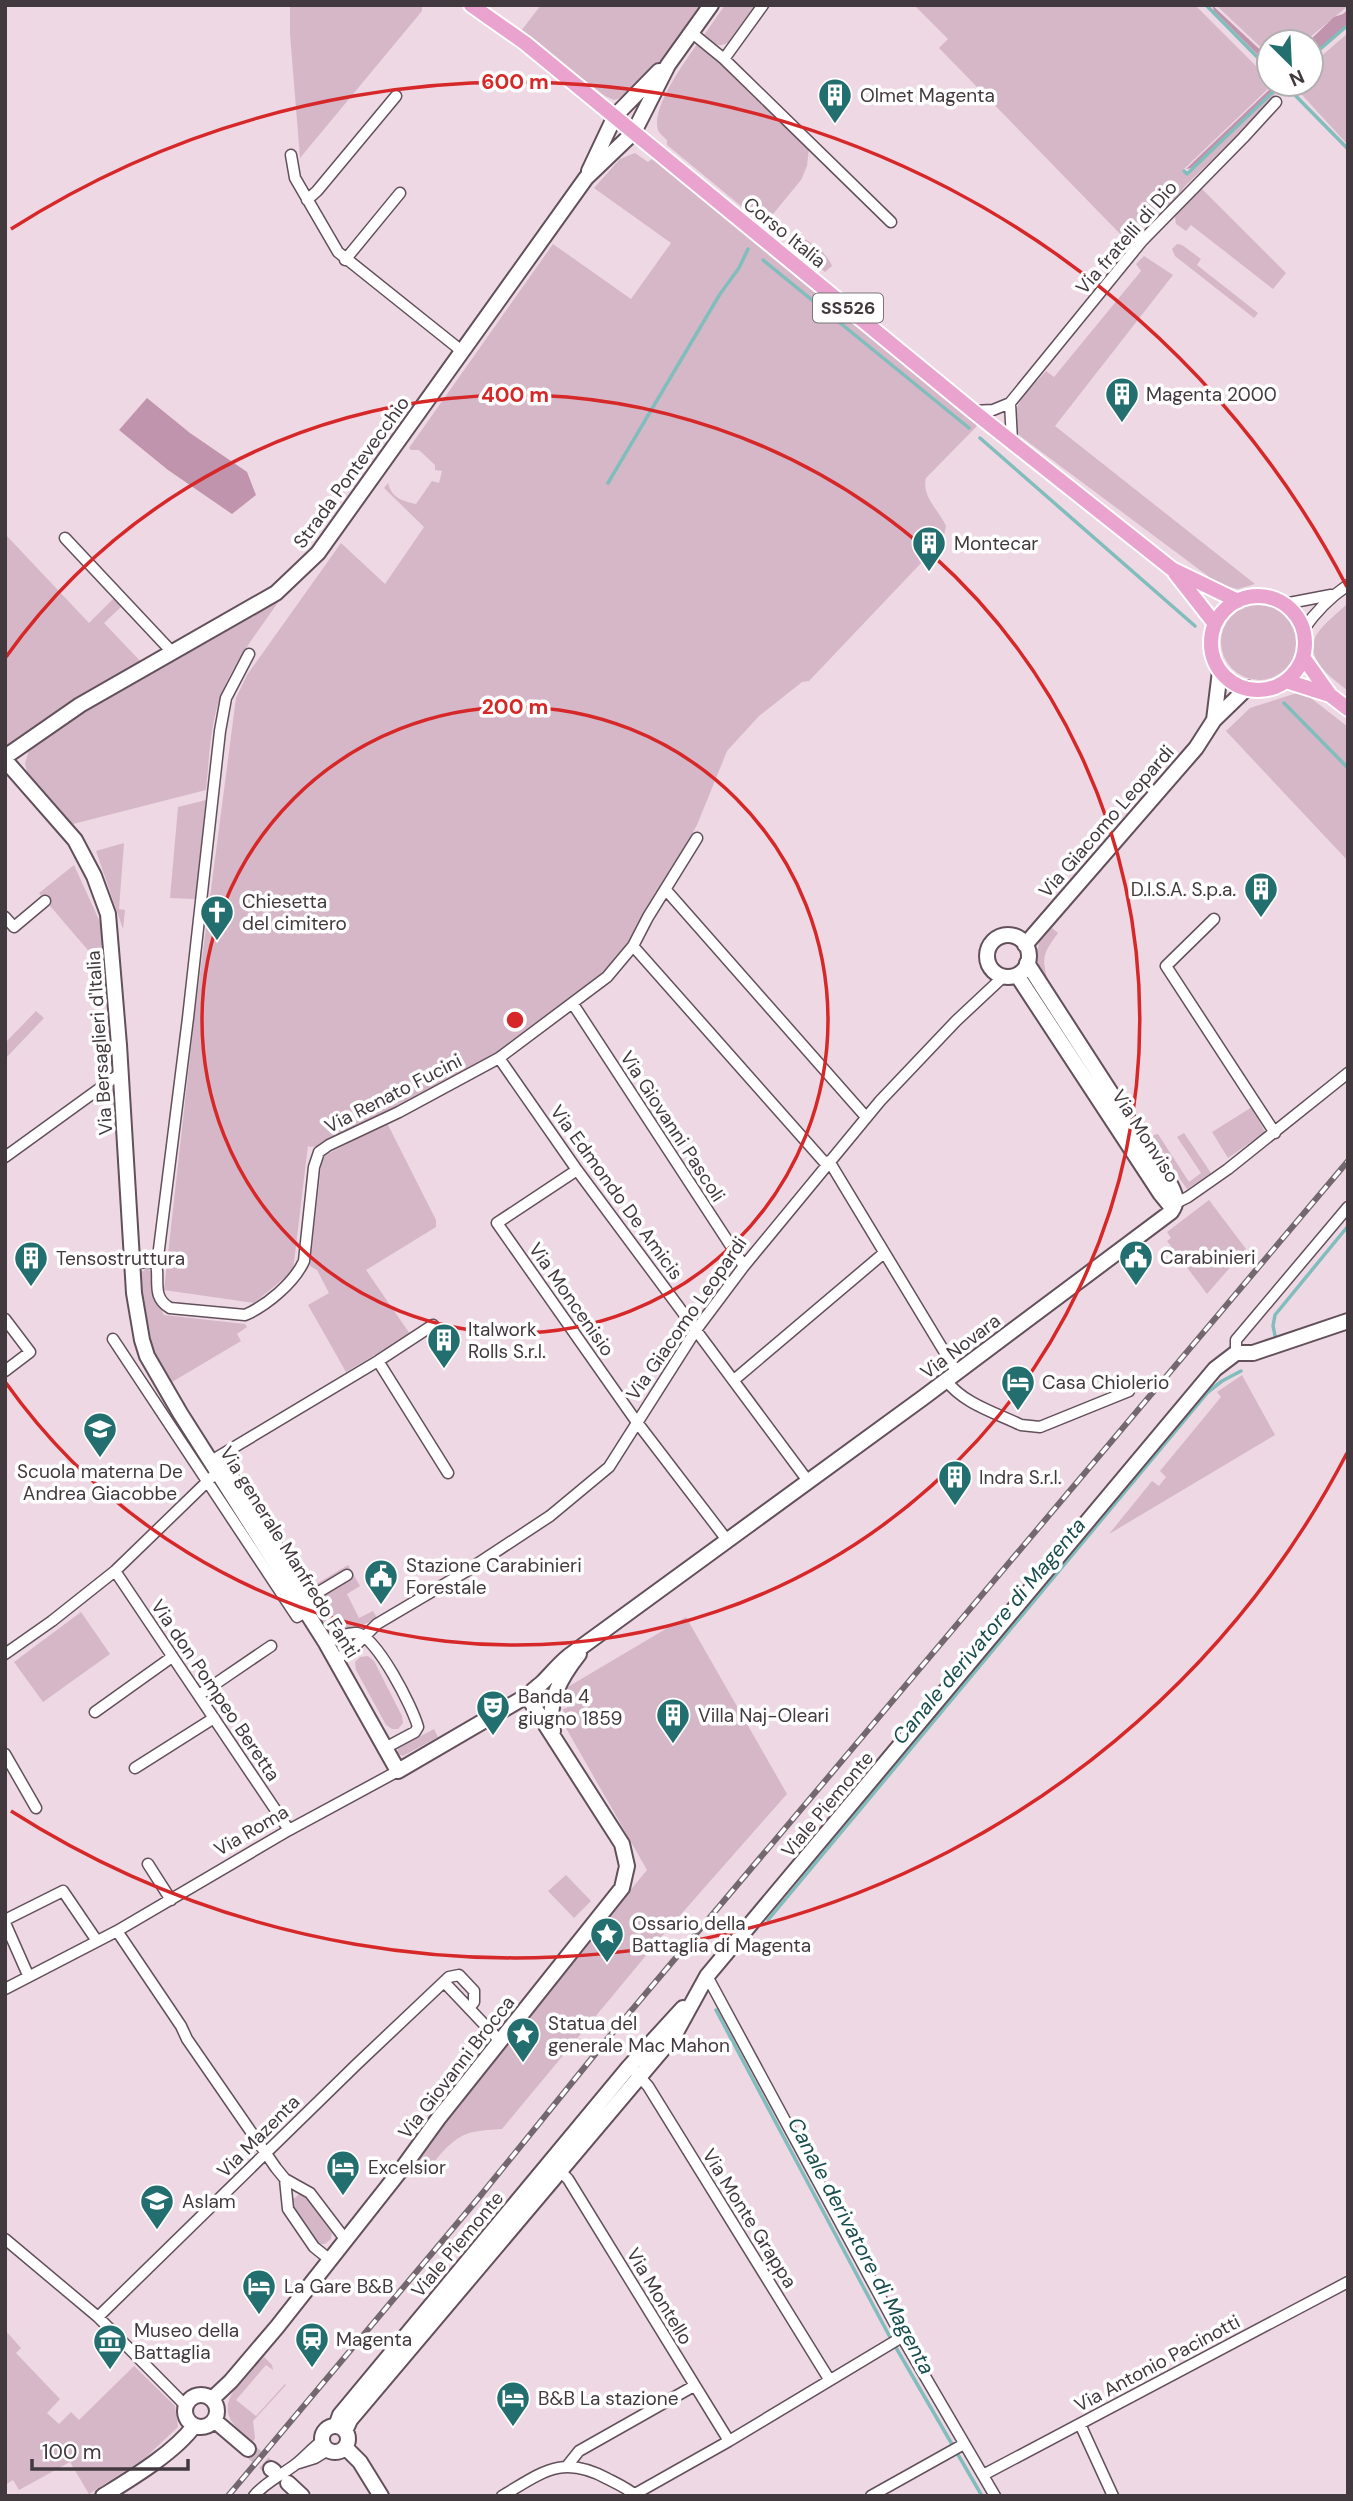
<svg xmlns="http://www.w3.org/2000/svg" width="1353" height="2501" viewBox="0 0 1353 2501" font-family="'DM Sans',sans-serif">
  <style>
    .green { fill: #d6b7c8 }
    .forest { fill: #c094ac }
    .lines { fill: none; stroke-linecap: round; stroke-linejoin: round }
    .stream { stroke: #81bdbc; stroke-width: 3.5 }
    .secondary-tunnel { stroke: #ccb8c3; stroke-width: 14; stroke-dasharray: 14 7; stroke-linecap: butt }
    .street-casing { stroke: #62505a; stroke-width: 13 }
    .secondary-casing { stroke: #62505a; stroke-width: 18 }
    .primary-casing { stroke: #fff; stroke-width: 18 }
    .street { stroke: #fff; stroke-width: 10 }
    .secondary { stroke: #fff; stroke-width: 14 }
    .primary { stroke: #eaa3ce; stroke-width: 14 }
    .rail-casing { stroke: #74686f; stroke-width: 6 }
    .rail { stroke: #fff; stroke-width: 3.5; stroke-dasharray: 10; stroke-linecap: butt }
    .ring { fill: none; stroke: #d62828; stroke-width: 3.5 }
    .labels { text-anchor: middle; stroke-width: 7; stroke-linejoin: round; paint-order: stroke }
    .shield { fill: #fff; stroke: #7b7478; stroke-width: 2 }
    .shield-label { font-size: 18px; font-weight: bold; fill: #42393e }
    .poi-label { font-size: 19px; fill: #42393e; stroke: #fff; text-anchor: start }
    .street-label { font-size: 19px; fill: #42393e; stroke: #fff }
    .water-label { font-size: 21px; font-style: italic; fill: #184d4d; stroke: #fff }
    .centre { fill: #d62828; stroke: #fff; stroke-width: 3.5 }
    .ring-label { font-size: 21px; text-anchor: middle; font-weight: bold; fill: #d62828; stroke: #fff; stroke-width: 7; stroke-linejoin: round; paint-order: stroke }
  </style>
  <rect width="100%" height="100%" fill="#eed8e4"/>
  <path class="green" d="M290,5H422V11L300,158L290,34Z
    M541,5H701C683,30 644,93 614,100L605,96L521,31Z
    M725,5H758C750,16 732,48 718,45C713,44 708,38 704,35Z
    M914,5H1195L1269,79V84H1273L1184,169L1182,171L1187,176L1277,90L1270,105L1186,185L1166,210L1158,206L1128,242L939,48L948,39Z
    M1216,5H1348V6L1304,42H1269V55Z
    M1348,33V145L1292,84H1311V65Z
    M698,43L809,148L807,166L801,180L764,225L667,145V140C664,137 661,135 659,132C648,111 686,60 698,43Z
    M635,153L648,162L653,158L978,425L926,478C921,496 939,510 946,526L943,540L809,681L802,682L759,716L727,751L697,825L633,937L600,979L501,1051L388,1114L319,1146L309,1147L308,1145L293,1271L254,1303L164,1290L195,1012L236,698L247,675L341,543L385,584L424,527L384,488L388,483C392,498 402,501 416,504L432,481L439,483L442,471L435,470V465L419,450H411L409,448L553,244L631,299L671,243L594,188L620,159Z
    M1200,187L1286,273L1273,289L1191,225L1186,231L1176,224L1175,216Z
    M794,236C809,238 827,253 832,266L825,272L791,245Z
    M1177,244L1182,245L1201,259L1197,265L1258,313L1254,318L1175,256L1172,249Z
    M1144,256L1173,275L1055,426L1255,584L1238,589L1220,585L1020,436C1004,409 1029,391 1046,371L1054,377L1141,271L1136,264Z
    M5,534L89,623L114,598L122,606L104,623L141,662L71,701L5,747Z
    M279,601C257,633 230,666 218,704C210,731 209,761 206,790L73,824L27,773L25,763L30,747L87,710Z
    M1348,603V691C1333,679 1302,658 1317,634C1324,623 1338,613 1348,603Z
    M1221 642a38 38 0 1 1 76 0a38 38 0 1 1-76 0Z
    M1297,693L1307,695L1348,727V861L1226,731L1250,708Z
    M206,800L195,899L170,898L178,807Z
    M124,843L119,909L125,910L123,929L96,851Z
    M74,865L104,931L101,948L92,955L39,893Z
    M1052,928L1058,933C1041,956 1042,958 1049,986L1035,959L1039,943Z
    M36,1011L44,1018L5,1059V1043Z
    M1252,1107L1265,1132L1228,1158L1212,1132Z
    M387,1123L436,1220V1227L366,1270L410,1334L346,1372L308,1305L329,1293L317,1270L310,1266L322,1157Z
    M1184,1133L1211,1173L1187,1189L1150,1136L1158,1134L1189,1182L1201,1173L1177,1137Z
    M1209,1200L1246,1249L1207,1294L1167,1241L1171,1238L1167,1232Z
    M147,1269L153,1273V1293L164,1315L245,1324L247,1327L237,1334L241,1341L172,1382C166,1373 159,1364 155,1354C144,1328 143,1299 141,1272Z
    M1242,1375L1275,1435L1109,1534L1152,1481L1159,1486L1166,1477L1160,1471L1221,1397L1217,1392Z
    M348,1565L360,1586L347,1594L359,1618L373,1611L377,1618C353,1630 335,1640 318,1614L321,1612L308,1589Z
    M81,1612L110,1654L43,1702L14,1662Z
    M686,1617L787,1794L668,1929L502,2129C489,2130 473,2130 462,2136C446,2144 433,2164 422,2177L410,2169L584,1946L647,1870L562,1721L565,1719L563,1709L567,1708L565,1696L569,1694L566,1688Z
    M368,1656L374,1661L402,1716L403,1723L398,1729H392L386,1725L356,1670L355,1662L360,1657Z
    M434,1729L438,1737L403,1756L397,1754L398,1748Z
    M566,1875L591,1901L574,1918L548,1891Z
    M299,2194L306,2195L332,2233L331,2239L325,2244H316L292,2207L293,2198H295Z
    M5,2330L21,2348L16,2353L60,2399L47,2413L59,2424L71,2412L79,2420L134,2366L175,2406L178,2427L145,2458L89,2494L70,2462L19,2490L13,2480L5,2485Z
    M264,2357L272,2365L273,2370L266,2365L236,2400L256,2416L285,2384L286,2385L253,2421L255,2438L253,2442C246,2436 238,2430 232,2422C216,2398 249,2373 264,2357Z"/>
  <path class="forest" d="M1212,5L1269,58V66L1214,11Z
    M1348,9V24L1311,56V42H1308L1334,17L1343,14Z
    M1274,85V90L1192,168L1186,169Z
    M147,398L190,433L247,472L256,495L232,514L168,470L119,430Z"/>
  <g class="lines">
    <path class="stream" d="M1206,5L1269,69
      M1311,57L1348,25
      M1284,84L1348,149
      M1279,85L1280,84
      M1184,171L1187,174L1276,89
      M763,260L969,428
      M980,438L1195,626
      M608,483L720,294L739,268L748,249
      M1284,703L1348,768
      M1276,1340L1273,1326L1275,1315L1348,1226
      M768,1920L1208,1392L1222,1381L1241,1371
      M716,2010L891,2339L982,2496"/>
    <path class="secondary-tunnel" d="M248,2449L271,2469"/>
    <g class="street-casing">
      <path id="street" d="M691,32L724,59L891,222
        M724,59L763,5
        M291,155L295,178L338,252L458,348L463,350
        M307,200L317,191L396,96
        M345,260L400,193
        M1010,403L1012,441
        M973,411L993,410L1010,403L1142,241L1243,138L1276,102
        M65,538L173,653
        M1284,604L1331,595
        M1303,630C1316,611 1329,598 1348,585
        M666,890L866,1117
        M5,917L14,927L45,901
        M1214,919L1166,966L1275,1133
        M633,946L826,1164
        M573,1004L744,1266
        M499,1058L577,1170L808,1481
        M5,1157L121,1073
        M829,1161L956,1371
        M577,1170L497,1223L636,1421L727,1540
        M1176,1203L1188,1197L1228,1169L1348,1073
        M132,1262L156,1263C160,1280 151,1297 170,1308L245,1315C266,1306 294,1283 304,1261L314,1167L319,1152L329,1145L399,1112L499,1058L607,977L633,946L648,917L697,838
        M157,1265L188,1018L220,731L226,698L249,654
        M5,1319L30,1352L5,1371
        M113,1339L297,1617L317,1605L320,1608
        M1236,1353V1340L1348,1207
        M378,1361L448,1473
        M734,1380L884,1253
        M946,1380C962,1403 996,1413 1021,1425L1040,1427L1129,1391
        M220,1456L316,1606
        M211,1461L378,1361L433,1325L445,1342
        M115,1571L289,1830
        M315,1601L312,1596L347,1575
        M326,1643C335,1638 347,1632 357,1633C377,1637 413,1708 418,1727L415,1732L385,1748
        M5,1654L52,1621L115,1571L212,1477
        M336,1659L350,1651L377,1624L465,1572L550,1516L609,1467L696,1330L744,1266L880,1101L956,1021L1003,977
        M199,1695L271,1646
        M95,1712L172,1657
        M5,1754L36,1808
        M135,1768L214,1718
        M148,1864L171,1900
        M5,1920L63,1891L97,1941
        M5,1923L28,1975
        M117,1931L181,2026L187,2039L276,2168L285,2179L310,2193L345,2239
        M707,1976L902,2337L995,2496
        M445,1983L500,2041
        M5,1989L117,1931L289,1830L398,1771
        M635,2072L648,2086L829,2379
        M556,2167L568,2179L729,2441
        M285,2179L288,2209L314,2247L329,2259
        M5,2239L98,2317L186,2406
        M98,2317L357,2064L449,1977L459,1975L474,1991V2002L469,2008
        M1080,2424L1113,2496
        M299,2463L315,2458L328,2450
        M567,2466L579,2451L694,2386
        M983,2475L1348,2282
        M635,2494L729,2441L902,2337
        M254,2496C265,2482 282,2475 296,2464C305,2457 312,2448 322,2441
        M502,2496C543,2472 562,2454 608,2479C618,2484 629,2489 636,2496
        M871,2496L964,2444"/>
    </g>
    <g class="secondary-casing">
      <path id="secondary" d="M589,171L615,116L659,71
        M1214,720L1220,671
        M5,757L80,705L276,593L318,553L586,178L634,132L668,65L711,5
        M5,760L75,840L94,876L108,914L119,1045L134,1293L142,1340L147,1356L180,1413L326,1643L398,1771L530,1694C534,1688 538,1687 543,1682C552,1673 559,1664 569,1656L924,1397L1171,1212C1178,1202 1176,1196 1171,1186L1027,963
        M987 956a21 21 0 1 1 42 0a21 21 0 1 1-42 0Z
        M1025,945L1196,748L1214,720L1247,688
        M1017,975L1160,1193L1173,1209
        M553,1731C546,1702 561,1677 579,1654
        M185 2411a16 16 0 1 1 32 0a16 16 0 1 1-32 0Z
        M212,2399L231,2381L277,2327L404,2166L438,2119L622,1888L627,1866L622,1844L531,1702L530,1694
        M214,2420L248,2449
        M322 2439a13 13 0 1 1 26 0a13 13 0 1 1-26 0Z
        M336,2426L340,2415L629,2067L683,2008
        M345,2431L350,2420L674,2036L707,1976L1215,1369L1236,1353H1253L1348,1321
        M345,2447L360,2462L381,2496
        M271,2469L274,2471
        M288,2483L302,2496
        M103,2496C132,2478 174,2453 194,2426"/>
    </g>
    <g class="primary-casing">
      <path id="primary" d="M471,5L525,43L973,411L1172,569L1238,601
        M1175,573L1215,624
        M1211 643a47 47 0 1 1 94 0a47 47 0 1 1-94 0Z
        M1303,657L1330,695L1348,709
        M1286,681L1330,695"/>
    </g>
    <use href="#street" class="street"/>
    <use href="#secondary" class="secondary"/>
    <use href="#primary" class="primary"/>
    <g class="rail-casing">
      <path id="rail" d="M228,2496L481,2195L609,2037L1348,1161"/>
    </g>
    <use href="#rail" class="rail"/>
  </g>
  <g class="ring">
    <circle cx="515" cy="1020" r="313"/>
    <path d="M6 657A625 625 0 1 1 6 1383"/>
    <path d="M1347 1453A938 938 0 0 1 11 1811M11 229A938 938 0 0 1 1347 587"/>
  </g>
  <defs>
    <g id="building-pin" transform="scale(1.75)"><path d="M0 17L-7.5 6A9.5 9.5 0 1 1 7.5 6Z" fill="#236e6e" stroke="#fff"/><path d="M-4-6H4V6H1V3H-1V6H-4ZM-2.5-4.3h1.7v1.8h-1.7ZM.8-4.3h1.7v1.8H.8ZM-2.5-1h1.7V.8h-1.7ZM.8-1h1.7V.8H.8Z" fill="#fff"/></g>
    <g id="church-pin" transform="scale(1.75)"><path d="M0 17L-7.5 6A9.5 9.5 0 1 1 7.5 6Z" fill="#236e6e" stroke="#fff"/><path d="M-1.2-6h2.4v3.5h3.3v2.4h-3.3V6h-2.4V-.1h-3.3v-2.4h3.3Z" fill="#fff"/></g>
    <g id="civic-pin" transform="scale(1.75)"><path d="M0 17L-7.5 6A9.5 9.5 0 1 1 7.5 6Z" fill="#236e6e" stroke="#fff"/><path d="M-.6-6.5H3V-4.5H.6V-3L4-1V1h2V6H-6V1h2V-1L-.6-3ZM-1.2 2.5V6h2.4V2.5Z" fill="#fff"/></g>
    <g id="hotel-pin" transform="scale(1.75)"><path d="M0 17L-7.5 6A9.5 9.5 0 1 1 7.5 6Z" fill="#236e6e" stroke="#fff"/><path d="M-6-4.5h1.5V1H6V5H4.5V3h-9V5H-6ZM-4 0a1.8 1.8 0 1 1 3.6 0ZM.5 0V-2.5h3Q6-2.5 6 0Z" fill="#fff"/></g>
    <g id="school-pin" transform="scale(1.75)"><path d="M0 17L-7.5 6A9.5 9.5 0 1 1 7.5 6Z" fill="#236e6e" stroke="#fff"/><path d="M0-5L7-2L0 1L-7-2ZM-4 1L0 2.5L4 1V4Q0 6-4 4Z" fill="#fff"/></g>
    <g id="theatre-pin" transform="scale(1.75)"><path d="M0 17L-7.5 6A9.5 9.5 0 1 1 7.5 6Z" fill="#236e6e" stroke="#fff"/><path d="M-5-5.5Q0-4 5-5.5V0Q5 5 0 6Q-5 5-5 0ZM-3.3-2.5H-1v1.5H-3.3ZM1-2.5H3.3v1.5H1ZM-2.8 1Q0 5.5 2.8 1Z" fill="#fff"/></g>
    <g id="sight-pin" transform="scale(1.75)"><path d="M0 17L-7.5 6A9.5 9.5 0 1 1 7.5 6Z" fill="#236e6e" stroke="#fff"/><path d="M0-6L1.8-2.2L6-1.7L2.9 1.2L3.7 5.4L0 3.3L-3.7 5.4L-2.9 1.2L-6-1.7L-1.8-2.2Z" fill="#fff"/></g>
    <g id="station-pin" transform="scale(1.75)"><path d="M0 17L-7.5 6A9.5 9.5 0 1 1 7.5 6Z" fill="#236e6e" stroke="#fff"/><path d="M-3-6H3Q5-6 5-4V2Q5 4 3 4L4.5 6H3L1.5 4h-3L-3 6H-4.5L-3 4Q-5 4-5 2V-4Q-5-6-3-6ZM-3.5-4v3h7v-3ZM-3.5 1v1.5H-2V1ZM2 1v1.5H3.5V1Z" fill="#fff"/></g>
    <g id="museum-pin" transform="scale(1.75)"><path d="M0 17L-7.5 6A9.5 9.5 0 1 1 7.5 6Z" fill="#236e6e" stroke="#fff"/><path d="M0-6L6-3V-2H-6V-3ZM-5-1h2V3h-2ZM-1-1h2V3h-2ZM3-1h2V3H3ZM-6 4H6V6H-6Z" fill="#fff"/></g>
  </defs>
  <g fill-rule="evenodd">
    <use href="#building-pin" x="835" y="95"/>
    <use href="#building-pin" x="1122" y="394"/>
    <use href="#building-pin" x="929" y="543"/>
    <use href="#building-pin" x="1261" y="889"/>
    <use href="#church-pin" x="217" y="912"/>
    <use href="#civic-pin" x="1136" y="1257"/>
    <use href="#building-pin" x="31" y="1258"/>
    <use href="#building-pin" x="444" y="1340"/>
    <use href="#hotel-pin" x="1018" y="1382"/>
    <use href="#school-pin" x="100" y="1429"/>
    <use href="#building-pin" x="955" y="1477"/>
    <use href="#civic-pin" x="381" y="1576"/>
    <use href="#theatre-pin" x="493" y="1707"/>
    <use href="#building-pin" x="673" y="1715"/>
    <use href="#sight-pin" x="607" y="1934"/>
    <use href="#sight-pin" x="523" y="2034"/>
    <use href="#hotel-pin" x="343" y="2167"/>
    <use href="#school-pin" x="157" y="2201"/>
    <use href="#hotel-pin" x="259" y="2286"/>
    <use href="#station-pin" x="312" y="2339"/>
    <use href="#museum-pin" x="110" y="2341"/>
    <use href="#hotel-pin" x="513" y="2398"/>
  </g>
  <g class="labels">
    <rect class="shield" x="813" y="293.5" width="70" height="29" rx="5"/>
    <g class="shield-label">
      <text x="848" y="314">SS526</text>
    </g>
    <g class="poi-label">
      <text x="860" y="102">Olmet Magenta</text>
      <text x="1146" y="401">Magenta 2000</text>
      <text x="954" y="550">Montecar</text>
      <text x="1236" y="896" text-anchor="end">D.I.S.A. S.p.a.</text>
      <text x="242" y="908">Chiesetta<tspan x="242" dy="22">del cimitero</tspan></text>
      <text x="1160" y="1264">Carabinieri</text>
      <text x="56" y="1265">Tensostruttura</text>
      <text x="468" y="1336">Italwork<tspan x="468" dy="22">Rolls S.r.l.</tspan></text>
      <text x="1042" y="1389">Casa Chiolerio</text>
      <text x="100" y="1478" text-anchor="middle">Scuola materna De<tspan x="100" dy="22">Andrea Giacobbe</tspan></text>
      <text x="979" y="1484">Indra S.r.l.</text>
      <text x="406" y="1572">Stazione Carabinieri<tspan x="406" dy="22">Forestale</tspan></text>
      <text x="518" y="1703">Banda 4<tspan x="518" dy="22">giugno 1859</tspan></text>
      <text x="698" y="1722">Villa Naj-Oleari</text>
      <text x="632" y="1930">Ossario della<tspan x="632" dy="22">Battaglia di Magenta</tspan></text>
      <text x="548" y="2030">Statua del<tspan x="548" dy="22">generale Mac Mahon</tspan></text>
      <text x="368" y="2174">Excelsior</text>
      <text x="182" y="2208">Aslam</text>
      <text x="284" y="2293">La Gare B&amp;B</text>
      <text x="134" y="2337">Museo della<tspan x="134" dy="22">Battaglia</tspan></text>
      <text x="336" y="2346">Magenta</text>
      <text x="538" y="2405">B&amp;B La stazione</text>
    </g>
    <g class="street-label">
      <text transform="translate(785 232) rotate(39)" y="7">Corso Italia</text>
      <text transform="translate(1126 237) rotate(-49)" y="7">Via fratelli di Dio</text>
      <text transform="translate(351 472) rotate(-54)" y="7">Strada Pontevecchio</text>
      <text transform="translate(1106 821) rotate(-49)" y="7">Via Giacomo Leopardi</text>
      <text transform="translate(99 1043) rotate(-94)" y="7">Via Bersaglieri d'Italia</text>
      <text transform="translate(393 1093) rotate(-27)" y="7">Via Renato Fucini</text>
      <text transform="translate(673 1126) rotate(57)" y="7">Via Giovanni Pascoli</text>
      <text transform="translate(1146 1136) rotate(57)" y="7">Via Monviso</text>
      <text transform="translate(617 1192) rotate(54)" y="7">Via Edmondo De Amicis</text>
      <text transform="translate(572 1299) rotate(55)" y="7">Via Moncenisio</text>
      <text transform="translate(686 1318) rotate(-55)" y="7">Via Giacomo Leopardi</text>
      <text transform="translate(960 1346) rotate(-37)" y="7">Via Novara</text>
      <text transform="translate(290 1552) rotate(58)" y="7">Via generale Manfredo Fanti</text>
      <text transform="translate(216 1690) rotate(56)" y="7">Via don Pompeo Beretta</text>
      <text transform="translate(827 1804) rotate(-50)" y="7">Viale Piemonte</text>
      <text transform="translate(251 1830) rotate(-30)" y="7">Via Roma</text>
      <text transform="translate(456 2067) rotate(-52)" y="7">Via Giovanni Brocca</text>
      <text transform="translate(258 2136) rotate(-45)" y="7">Via Mazenta</text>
      <text transform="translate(750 2218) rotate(58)" y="7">Via Monte Grappa</text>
      <text transform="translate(457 2244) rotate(-50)" y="7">Viale Piemonte</text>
      <text transform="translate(660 2296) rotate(59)" y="7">Via Montello</text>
      <text transform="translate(1157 2363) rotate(-28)" y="7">Via Antonio Pacinotti</text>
    </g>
    <g class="water-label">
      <text transform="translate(989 1631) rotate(-50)" y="7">Canale derivatore di Magenta</text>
      <text transform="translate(861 2246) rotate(62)" y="7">Canale derivatore di Magenta</text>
    </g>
  </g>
  <circle cx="515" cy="1020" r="10" class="centre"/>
  <g class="ring-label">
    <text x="515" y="89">600 m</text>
    <text x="515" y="402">400 m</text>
    <text x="515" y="714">200 m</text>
  </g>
  <rect width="1353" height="2501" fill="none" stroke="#42393e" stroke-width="14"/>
  <g transform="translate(1290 63) rotate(156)"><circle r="33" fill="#ffffff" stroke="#b3b0b2" stroke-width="2"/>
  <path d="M0-5L12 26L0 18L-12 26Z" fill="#236e6e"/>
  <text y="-10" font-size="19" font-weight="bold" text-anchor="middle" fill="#42393e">N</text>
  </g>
  <path d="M32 2459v10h156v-10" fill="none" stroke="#42393e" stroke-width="3.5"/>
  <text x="42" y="2459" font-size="21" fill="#42393e" stroke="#ffffff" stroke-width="5" paint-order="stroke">100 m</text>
</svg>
